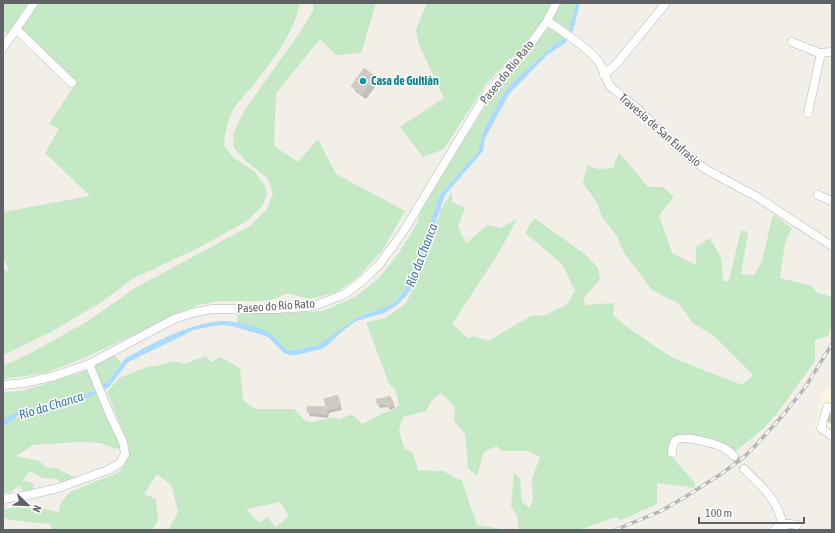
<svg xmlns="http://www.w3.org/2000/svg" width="835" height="533" viewBox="0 0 835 533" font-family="'Asap Condensed',sans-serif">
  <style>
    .commercial { fill: #fef7e0 }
    .green { fill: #c5e8c5; fill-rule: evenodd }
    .water { fill: #aadaff }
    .shadow { fill: #0003 }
    .building { fill: #cccac5; stroke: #d6d1c6 }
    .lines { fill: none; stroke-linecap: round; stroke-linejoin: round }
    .minor-tunnel { stroke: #ccccc8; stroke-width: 8; stroke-dasharray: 8 4; stroke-linecap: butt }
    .minor-casing { stroke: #b5b8bc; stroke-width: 9 }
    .minor { stroke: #fff; stroke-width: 8 }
    .rail-casing { stroke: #b6b7b8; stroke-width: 3.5 }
    .rail { stroke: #fff; stroke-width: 2; stroke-dasharray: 6; stroke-linecap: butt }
    .culture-dot { fill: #0f9aa8; stroke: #fff; stroke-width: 1.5 }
    .labels { text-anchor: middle; stroke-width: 3; stroke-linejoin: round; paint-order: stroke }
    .street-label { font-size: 12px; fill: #5f6368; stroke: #fff }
    .culture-label { font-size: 12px; font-weight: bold; fill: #0d838f; stroke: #fff; text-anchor: start }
    .water-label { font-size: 13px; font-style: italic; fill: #4174aa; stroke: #fff }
  </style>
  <rect width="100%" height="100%" fill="#f1efe8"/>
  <path class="commercial" d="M829,388L832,389V439L814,427L825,390Z"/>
  <path class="green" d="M3,3H32L8,35L3,30Z
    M38,3H300C294,33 273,60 254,84C248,92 238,101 233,110C227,122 225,133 224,146L233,157L255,172L265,186L267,195L263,205L247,221L198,248L132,279L103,301L49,333L3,355V270L9,271L3,256V212L90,196L45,153L59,129L49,124L77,81L45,54L20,27Z
    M313,3H376L361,53L336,55L320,39L276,93L274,146L298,162L318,139L336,174L405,211L382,251L357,278L335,293L308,299L288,293L269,301H221L198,305L86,357L46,373L4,379L3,366L29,354L88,321L135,288L250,226L267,209L273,193L268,179L245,160L234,148L233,134L244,111L300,32L313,11Z
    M427,3H551L543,20L521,48L486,84L444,149L423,157L400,127L444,98L419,45L416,29Z
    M561,3H576L569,29L563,39L551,47L511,84L502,96L484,129L478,152L441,193L438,199L412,280L403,293L394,303L356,318L318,345L289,351L286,349L272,335L237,323V313H290L323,311L355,297L379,278L400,251L416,225L422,208L480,114L494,93L524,59L547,30Z
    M619,152L648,187H663L674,197L659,215L672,253L696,265V247L710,238L721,258L723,281H729L741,230L748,232L741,274L754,275L762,262L773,214L792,228L785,243L780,278L812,286L816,292L832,297V325L828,336L815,340V361L778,412L764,428L736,451L694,436H677L671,456L695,483V488L657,483V504L621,520L615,517L579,530H519L517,516L511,506L514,473L520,478L522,502L530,508L533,500L532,479L540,457L528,451H502L497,446L484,452L477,476L468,468L465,434L454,421L455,407L441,393L432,400L426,411L403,417L399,430L404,448L413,453L418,470L443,471L462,481L477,525L508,530H168L178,512L172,486L157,474L144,494L156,499L158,520L152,530H52L50,524L36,523L6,519C3,515 2,512 5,509L24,505L59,512L60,504L70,492L119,472L126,462L129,447L107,392L119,378L147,367L156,366L173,361L184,364L206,356L212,362L220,357L240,368L243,400L255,409H294L304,420L312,422L335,417L338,420L352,414L362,424L383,413L391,411L399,405L396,391L389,384L366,322L386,318L406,303L414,287L441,209L452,192V202L465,208L458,227L466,243L488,225L500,228L517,219L498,254L452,324L468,338L475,336L488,341L531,316L545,315L566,305L575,291L562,264L525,233L534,218L586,255L598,268L600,279L583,299L586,305L614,303L613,315L627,327L671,357L742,385L753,375L714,336L693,323L679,304L652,290L624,253L617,236L602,217L597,203L583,183L587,165L598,169L613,168ZM280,502L289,516L276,527L267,517L259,523L246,509Z
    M114,355L121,362C115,370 111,381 102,386C90,394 73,400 58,403C38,407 19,407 3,420V392L22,391L80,373Z
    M97,393L123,447L115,449L101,443L80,442L33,445L16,456L39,461L47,468H56L76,478L60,484L58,479L43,478L30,471L23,480L34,484L32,491H24L19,486L11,492L3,493V427C23,409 44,411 67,405C78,402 87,398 97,393Z"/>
  <path class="water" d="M576,3H580L573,31L565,43L547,55L509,94L485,138L483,151L445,195L417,276L413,286L406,296L397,305L384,313L356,321L341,332L328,345L321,349L296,355H290L284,353L268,337L260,334L231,326L222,325L208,327L194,330L128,362L109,387L81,401L66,405L20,414L3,427V420C19,407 39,407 58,403C73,400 90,394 102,386C113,379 117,366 126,358C153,343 192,322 223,321C232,320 255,326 264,330C275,334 280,346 290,351L318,345L356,318L394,303L403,293L412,280L438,199L441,193L478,152L484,129L502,96L511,84L551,47L563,39L569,29Z"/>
  <path class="shadow" d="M374,77L378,83L366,99L356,92L352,86Z
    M338,396L342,410L329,413L328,418L310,416L308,412V407L328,408Z
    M392,401L395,408L390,410L388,407L380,408L378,404Z"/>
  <path class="building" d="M364,68L375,76L362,94L351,86Z
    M338,395L341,406L327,410L324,399Z
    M390,396L394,404L387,407L386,404H377L376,399L383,398Z
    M307,406L326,407V414L307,412Z
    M830,414L832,415V424L826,421L828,415Z"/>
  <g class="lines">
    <path class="minor-tunnel" d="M734,456L744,469"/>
    <g class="minor-casing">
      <path id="minor" d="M547,21C560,29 589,49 598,61C604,69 605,78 610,86L638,109L662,133L692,160L707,170L757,197L832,246
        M16,29L72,83
        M792,42L819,53L832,52
        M3,48L34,3
        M604,75L618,62L666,3
        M808,113L821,53
        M818,195L832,201
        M3,385L24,383L55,376L89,364L174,319L192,313L212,309H277L308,307L319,304L345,294L362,281L379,265L403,232L487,93L529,46L547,21L556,3
        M832,408L827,407L821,428L832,436
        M672,453C672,450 673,444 675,441C682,434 719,444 727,450C729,451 731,454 734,456
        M744,469C760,485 779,500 782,524L774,530
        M3,499L28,495L58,488L108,470L120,463L125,454L123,442L110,415L89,364
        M785,530L782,524H790L797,525"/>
    </g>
    <use href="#minor" class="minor"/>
    <g class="rail-casing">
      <path id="rail" d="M615,530L661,511L685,497L721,474L743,458L757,444L783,415L804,389L832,344"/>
    </g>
    <use href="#rail" class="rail"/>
  </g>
  <circle class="culture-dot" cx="363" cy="81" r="4"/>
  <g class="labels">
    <g class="street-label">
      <text transform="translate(507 72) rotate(-51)" y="4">Paseo do Río Rato</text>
      <text transform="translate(660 130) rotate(41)" y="4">Travesía de San Eufrasio</text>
      <text transform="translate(276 306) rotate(-4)" y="4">Paseo do Río Rato</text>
    </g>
    <g class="culture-label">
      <text x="371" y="85">Casa de Guitián</text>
    </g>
    <g class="water-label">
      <text transform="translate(421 255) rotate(-69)" y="5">Río da Chanca</text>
      <text transform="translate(51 405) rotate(-17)" y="5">Río da Chanca</text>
    </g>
  </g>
  <rect width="835" height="533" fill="none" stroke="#5f6368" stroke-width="8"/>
  <g transform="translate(28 505) rotate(113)" stroke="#ffffff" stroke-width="3" paint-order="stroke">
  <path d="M0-3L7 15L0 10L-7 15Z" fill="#5f6368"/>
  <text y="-6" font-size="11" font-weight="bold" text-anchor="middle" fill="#5f6368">N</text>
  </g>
  <path d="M699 517v6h105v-6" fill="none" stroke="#5f6368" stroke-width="2"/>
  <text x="705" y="517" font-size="12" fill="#5f6368" stroke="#ffffff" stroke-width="3" paint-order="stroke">100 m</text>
</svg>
